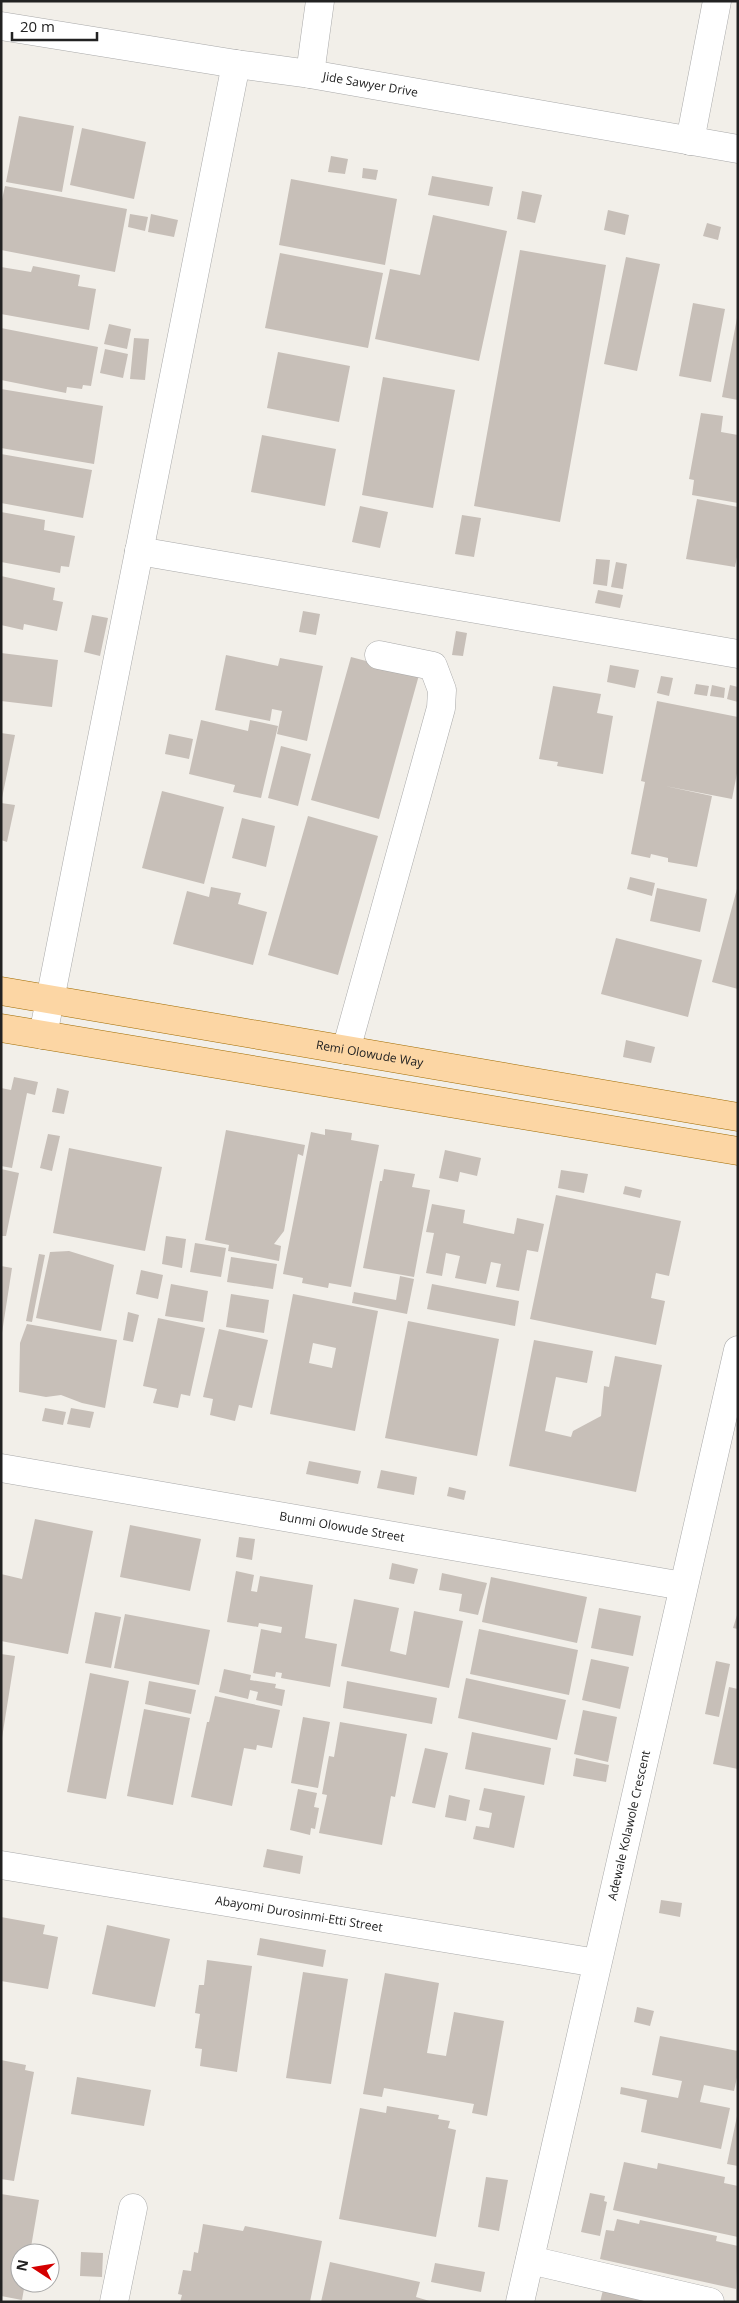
<svg xmlns="http://www.w3.org/2000/svg" width="739" height="2303" viewBox="0 0 739 2303" font-family="'Open Sans',sans-serif">
  <style>
    .building { fill: #c7bfb8; fill-rule: evenodd }
    .lines { fill: none; stroke-linecap: round; stroke-linejoin: round }
    .minor-casing { stroke: #a9a9a9; stroke-width: 29 }
    .major-casing { stroke: #a06b00; stroke-width: 29 }
    .minor { stroke: #fff; stroke-width: 28 }
    .major { stroke: #fcd6a4; stroke-width: 28 }
    .labels { text-anchor: middle; stroke-width: 4; stroke-linejoin: round; paint-order: stroke }
    .street-label { font-size: 12px; fill: #222; stroke: #fff }
  </style>
  <rect width="100%" height="100%" fill="#f2efe9"/>
  <path class="building" d="M19,116L74,126L62,192L6,182Z
    M82,128L146,142L134,199L70,185Z
    M331,156L348,159L345,174L328,172Z
    M363,168L378,170L376,180L362,178Z
    M432,176L493,187L489,206L428,195Z
    M291,179L397,199L385,265L279,245Z
    M5,186L127,209L115,272L1,250V204Z
    M522,191L542,195L535,223L517,219Z
    M608,210L629,215L625,235L604,230Z
    M130,214L148,217L145,231L128,227Z
    M151,214L178,220L174,237L148,232Z
    M433,215L507,231L479,361L375,339L390,269L420,275Z
    M707,223L721,227L718,240L703,236Z
    M520,250L606,265L560,522L474,506Z
    M280,253L383,273L368,348L265,328Z
    M626,257L660,264L637,371L604,364Z
    M33,266L80,275L78,286L96,289L89,330L1,314V267L31,272Z
    M693,303L725,309L711,382L679,376Z
    M737,318H738V400L722,397Z
    M109,324L131,329L127,349L104,344Z
    M1,328L98,347L91,386L83,385L82,389L67,387L66,393L1,380Z
    M134,338L149,339L145,380L130,379Z
    M105,349L128,354L123,378L100,373Z
    M278,352L350,366L339,422L267,408Z
    M383,377L455,390L433,508L362,495Z
    M1,389L103,406L94,464L1,448Z
    M701,413L723,416L721,432L738,435V503L692,495L694,480L689,479Z
    M262,435L336,449L325,506L251,492Z
    M1,454L92,470L83,518L1,503Z
    M697,499L738,507V552L735,567L686,559Z
    M360,506L388,512L380,548L352,542Z
    M1,512L45,520L44,530L75,536L69,567L61,566L60,573L1,562Z
    M462,515L481,518L474,557L455,554Z
    M596,559L610,560L607,586L593,584Z
    M616,562L627,564L623,589L611,587Z
    M1,576L55,588L53,600L63,602L57,631L24,624L23,630L1,625Z
    M598,590L623,595L620,608L595,603Z
    M303,611L320,614L316,635L299,632Z
    M92,615L108,618L100,656L84,652Z
    M456,631L467,633L463,656L452,655Z
    M1,653L58,660L52,707L1,701Z
    M226,655L278,666L280,658L323,666L307,741L277,734L282,711L272,709L270,721L215,710Z
    M351,657L419,675L379,819L311,800Z
    M610,665L639,670L635,688L607,682Z
    M661,676L673,678L669,696L657,693Z
    M696,684L709,686L707,696L694,694Z
    M712,685L725,688L724,698L710,696Z
    M730,685L738,687V702L727,699Z
    M553,686L601,694L597,713L613,716L603,774L557,766L558,762L539,759Z
    M657,701L738,717V768L732,799L665,786L712,796L697,867L668,862V858L651,854L650,858L631,854L645,782L641,781Z
    M201,720L248,731L250,720L278,726L261,798L233,792L235,785L189,774Z
    M1,733L15,735L2,798H1Z
    M169,734L193,739L189,759L165,754Z
    M281,746L311,754L298,806L268,798Z
    M162,791L224,807L204,884L142,868Z
    M1,803L15,805L7,842L1,840Z
    M308,816L378,836L338,975L268,955Z
    M242,818L275,826L266,867L232,858Z
    M630,877L655,883L652,896L627,889Z
    M738,885V989L712,982Z
    M211,887L241,893L238,904L267,912L253,965L173,944L187,891L209,897Z
    M657,888L707,899L700,932L650,921Z
    M616,938L702,960L688,1017L601,994Z
    M626,1040L655,1047L651,1063L623,1057Z
    M14,1077L38,1082L35,1095L27,1093L12,1168L1,1166V1088L11,1090Z
    M57,1088L69,1091L64,1114L52,1112Z
    M325,1129L352,1133L351,1140L379,1145L351,1287L329,1283L328,1288L302,1283L303,1278L283,1274L311,1132L325,1135Z
    M226,1130L305,1145L303,1156L298,1154L284,1231L274,1244L281,1246L279,1261L228,1251L229,1245L205,1240Z
    M48,1134L60,1136L52,1171L40,1168Z
    M69,1148L162,1167L145,1251L53,1233Z
    M445,1150L481,1158L477,1176L460,1172L458,1182L439,1178Z
    M1,1169L19,1173L6,1236H1Z
    M384,1169L415,1174L412,1187L430,1190L414,1277L363,1268L380,1181H382Z
    M561,1170L588,1174L584,1193L558,1188Z
    M625,1186L642,1190L640,1198L623,1194Z
    M556,1195L681,1221L669,1276L656,1273L651,1298L665,1301L656,1345L530,1319Z
    M432,1204L465,1210L463,1223L514,1234L517,1218L544,1224L538,1252L527,1250L519,1291L496,1287L501,1264L491,1262L486,1284L455,1278L460,1256L446,1253L442,1276L426,1273L434,1233L426,1232Z
    M166,1236L186,1239L182,1268L162,1264Z
    M195,1243L226,1248L221,1277L190,1272Z
    M69,1251L114,1265L101,1331L36,1318L50,1252Z
    M39,1254L45,1255L32,1322L26,1321Z
    M231,1257L277,1264L273,1289L227,1282Z
    M1,1266L12,1268L2,1333L1,1332Z
    M141,1270L163,1275L158,1299L136,1294Z
    M400,1276L414,1279L407,1314L352,1303L354,1292L396,1300Z
    M171,1284L208,1291L203,1322L165,1316Z
    M432,1284L519,1301L515,1326L427,1309Z
    M231,1294L269,1300L264,1333L226,1327Z
    M293,1294L378,1311L355,1431L270,1414ZM313,1343L336,1348L332,1368L309,1363Z
    M128,1312L139,1315L133,1342L123,1340Z
    M158,1318L205,1328L190,1396L181,1394L178,1408L153,1403L157,1389L143,1386Z
    M408,1321L499,1339L477,1456L385,1438Z
    M27,1324L117,1340L105,1408L82,1403L61,1395L46,1397L19,1392L20,1343Z
    M219,1329L268,1340L252,1408L239,1405L235,1421L210,1415L213,1399L203,1397Z
    M534,1340L593,1351L587,1383L556,1377L545,1431L571,1437L573,1431L601,1416L604,1386L609,1387L615,1356L662,1365L636,1492L509,1466Z
    M45,1408L66,1412L63,1425L42,1421Z
    M71,1408L94,1412L90,1428L67,1424Z
    M309,1461L361,1471L358,1484L306,1474Z
    M381,1470L417,1477L414,1495L377,1488Z
    M449,1487L466,1491L464,1500L447,1496Z
    M35,1519L93,1531L68,1654L1,1641V1574L22,1579Z
    M130,1525L201,1539L190,1591L120,1577Z
    M239,1537L255,1539L252,1560L236,1557Z
    M392,1563L418,1569L414,1584L389,1579Z
    M236,1571L254,1575L251,1591L257,1592L260,1576L313,1585L305,1638L337,1644L330,1687L281,1678L282,1673L276,1672L275,1677L253,1673L261,1629L281,1633L282,1627L259,1623L258,1627L227,1622Z
    M442,1573L487,1583L478,1615L459,1611L462,1594L439,1590Z
    M491,1577L587,1597L577,1643L482,1622Z
    M354,1599L399,1608L390,1651L406,1655L414,1611L463,1621L449,1688L341,1666Z
    M599,1608L641,1616L633,1656L591,1648Z
    M95,1612L121,1617L111,1668L85,1663Z
    M738,1612V1629L733,1628Z
    M125,1614L210,1630L199,1685L114,1668Z
    M479,1629L578,1650L569,1695L470,1674Z
    M1,1654L15,1656L2,1738H1Z
    M591,1659L629,1667L620,1709L582,1700Z
    M716,1661L730,1664L719,1717L705,1714Z
    M224,1669L251,1675L250,1680L276,1684L275,1688L285,1690L282,1706L256,1700L258,1692L250,1690L248,1699L219,1692Z
    M90,1673L129,1681L106,1799L67,1792Z
    M466,1678L566,1700L557,1740L458,1718Z
    M149,1681L196,1690L191,1714L145,1704Z
    M347,1681L437,1698L432,1724L343,1708Z
    M729,1687L738,1689V1769L713,1764Z
    M215,1696L280,1710L272,1748L257,1745L256,1750L244,1748L232,1806L191,1797L207,1722H209Z
    M144,1709L190,1718L173,1805L127,1796Z
    M583,1710L617,1717L608,1762L574,1754Z
    M303,1717L330,1722L318,1788L291,1783Z
    M340,1722L407,1734L395,1797L391,1796L382,1845L319,1833L327,1795L322,1794L329,1756L334,1757Z
    M472,1732L551,1748L544,1785L465,1769Z
    M425,1748L448,1753L435,1808L412,1803Z
    M576,1758L609,1765L606,1782L573,1776Z
    M484,1788L525,1796L514,1848L473,1839L476,1826L489,1828L492,1813L479,1810Z
    M298,1789L317,1793L314,1807L319,1808L315,1829L311,1828L310,1835L290,1830Z
    M449,1795L470,1800L466,1821L445,1817Z
    M267,1849L303,1856L300,1874L263,1867Z
    M661,1900L682,1903L680,1917L659,1913Z
    M1,1917L45,1925L43,1934L58,1937L48,1989L1,1981Z
    M107,1925L170,1939L155,2007L92,1994Z
    M260,1938L326,1950L323,1967L257,1955Z
    M207,1960L252,1966L237,2072L200,2066L202,2049L195,2048L200,2014L195,2013L199,1985H204Z
    M303,1972L348,1979L331,2084L286,2078Z
    M385,1973L439,1983L427,2053L446,2056L454,2012L504,2021L487,2116L472,2113L474,2104L384,2088L382,2097L363,2094Z
    M637,2007L654,2011L650,2026L634,2022Z
    M660,2036L738,2051V2073L734,2091L704,2085L700,2102L730,2108L721,2149L641,2132L647,2100L620,2094L621,2087L678,2098L682,2081L652,2075Z
    M1,2060L26,2065L25,2070L34,2072L14,2181L1,2179Z
    M77,2077L151,2090L144,2126L71,2114Z
    M387,2106L439,2115L438,2119L450,2121L448,2128L456,2130L436,2237L339,2219L360,2108L386,2113Z
    M737,2116H738V2166L727,2164Z
    M624,2162L657,2169L658,2163L725,2177L724,2183L738,2186V2237L613,2210Z
    M486,2177L508,2180L499,2231L478,2227Z
    M590,2193L605,2196L604,2201L607,2202L600,2236L581,2232Z
    M1,2194L39,2200L30,2253H20V2283H25L22,2300L1,2296Z
    M617,2219L639,2224L640,2220L717,2236L716,2241L738,2246L736,2289L600,2259L606,2230L614,2231Z
    M203,2224L243,2231L245,2226L322,2241L310,2302H180L182,2295L178,2294L183,2270L191,2271L194,2252L198,2253Z
    M81,2252L103,2253L102,2277L80,2276Z
    M330,2262L420,2282L416,2297L433,2302H321Z
    M435,2263L485,2272L481,2292L431,2282Z
    M603,2290L651,2302H600Z"/>
  <g class="lines">
    <g class="minor-casing">
      <g id="minor">
        <path id="s1" d="M1,26L236,64L310,74L738,149"/>
        <path d="M310,74L320,1"/>
        <path d="M690,141L717,1"/>
        <path d="M139,551L738,654"/>
        <path d="M43,1035L236,64"/>
        <path d="M346,1050L441,708L442,690L433,666L379,655"/>
        <path id="s2" d="M1,1468L683,1586"/>
        <path id="s3" d="M1,1865L597,1963"/>
        <path d="M530,2260L710,2302"/>
        <path d="M114,2302L133,2208"/>
        <path id="s4" d="M520,2302L738,1350"/>
      </g>
    </g>
    <g class="major-casing">
      <g id="major">
        <path id="s5" d="M1,991L738,1117"/>
        <path d="M1,1028L738,1151"/>
      </g>
    </g>
    <use href="#minor" class="minor"/>
    <use href="#major" class="major"/>
  </g>
  <g class="labels">
    <g class="street-label">
      <text dy="4" stroke="none"><textPath href="#s1" startOffset="374">Jide Sawyer Drive</textPath></text>
      <text dy="4" stroke="none"><textPath href="#s5" startOffset="374">Remi Olowude Way</textPath></text>
      <text dy="4" stroke="none"><textPath href="#s2" startOffset="346">Bunmi Olowude Street</textPath></text>
      <text dy="4" stroke="none"><textPath href="#s4" startOffset="489">Adewale Kolawole Crescent</textPath></text>
      <text dy="4" stroke="none"><textPath href="#s3" startOffset="302">Abayomi Durosinmi-Etti Street</textPath></text>
    </g>
  </g>
  <rect width="739" height="2303" fill="none" stroke="#222222" stroke-width="5"/>
  <g transform="translate(35 2268) rotate(282)"><circle r="24" fill="#ffffff" stroke="#a7a7a7"/>
  <path d="M0-4L9 19L0 12L-9 19Z" fill="#d40000"/>
  <text y="-8" font-size="14" font-weight="bold" text-anchor="middle" fill="#222222">N</text>
  </g>
  <path d="M12 32v8h85v-8" fill="none" stroke="#222222" stroke-width="2.5"/>
  <text x="20" y="32" font-size="15" fill="#222222" stroke="#ffffff" stroke-width="4" paint-order="stroke">20 m</text>
</svg>
